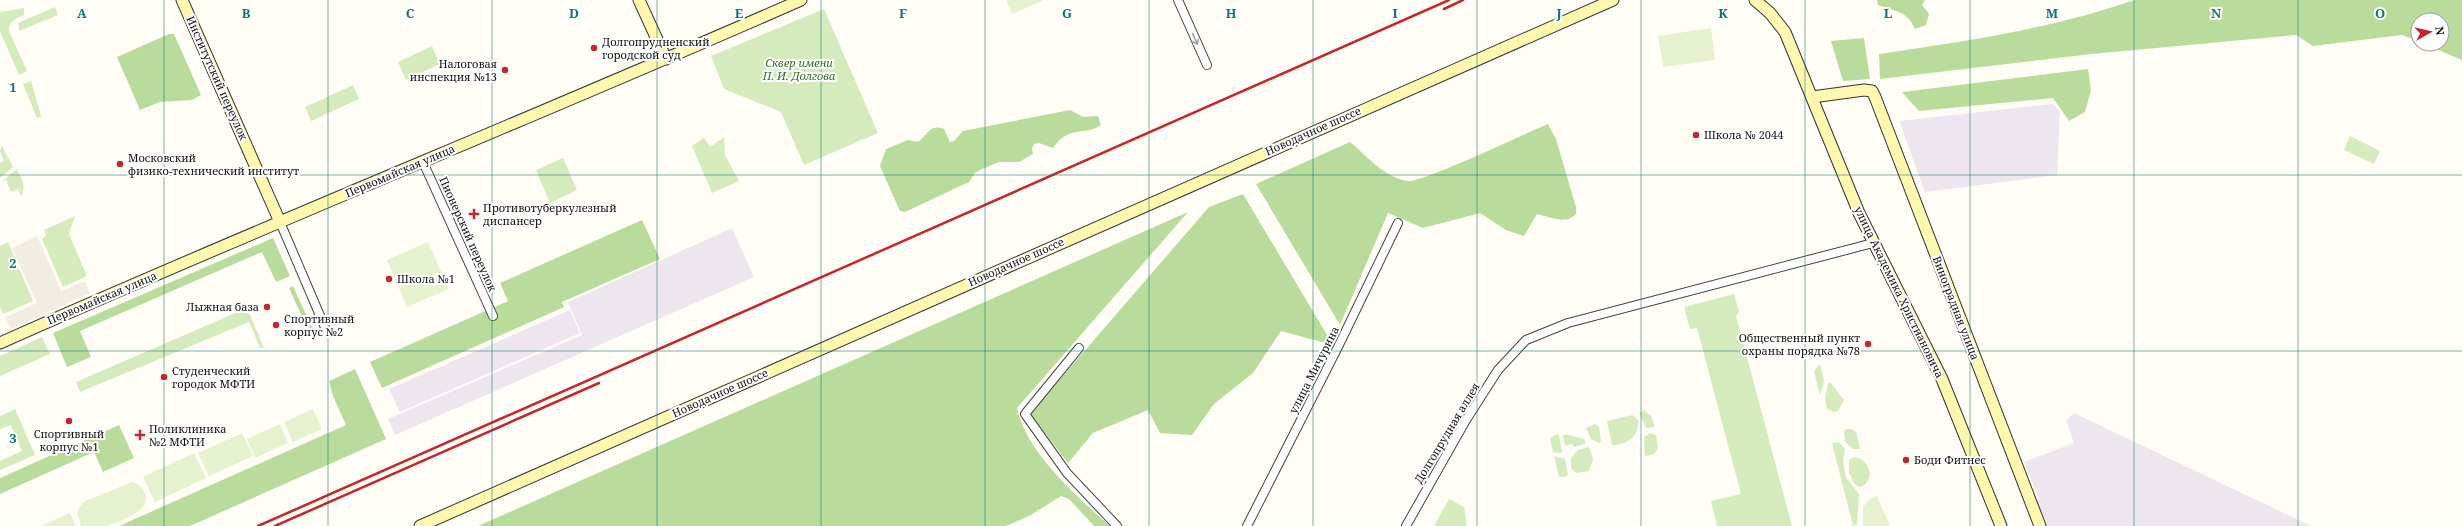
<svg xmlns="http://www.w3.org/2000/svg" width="2462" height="526" viewBox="0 0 2462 526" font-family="'Noto Serif',serif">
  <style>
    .industrial { fill: #eee6ef }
    .green { fill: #d5ebbd }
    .forest { fill: #b9dc9c }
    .pitch { fill: #e6f2cf }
    .plaza { fill: #f1ede2 }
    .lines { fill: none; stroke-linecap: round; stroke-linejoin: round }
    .street-casing { stroke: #444; stroke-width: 10 }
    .secondary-casing { stroke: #333; stroke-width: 13 }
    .street { stroke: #fff; stroke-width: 8 }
    .secondary { stroke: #fff6b0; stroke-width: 11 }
    .rail { stroke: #c4262e; stroke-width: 2.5 }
    .oneway { stroke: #a0a0a0 }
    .grid { fill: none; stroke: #0f766e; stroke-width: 1; stroke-opacity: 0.55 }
    .poi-dot { fill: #c4262e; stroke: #fff; stroke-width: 1.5 }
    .labels { text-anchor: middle; stroke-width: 4; stroke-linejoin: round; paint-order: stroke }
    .poi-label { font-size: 11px; fill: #111; stroke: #fff; text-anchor: start }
    .park-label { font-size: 11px; font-style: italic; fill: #2f6b1f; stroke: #fff }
    .street-label { font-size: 11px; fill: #111; stroke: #fff }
    .grid-label { font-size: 13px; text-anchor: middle; font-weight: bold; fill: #0f766e; stroke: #fff; stroke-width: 4; stroke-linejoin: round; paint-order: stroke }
  </style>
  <rect width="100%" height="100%" fill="#fffdf5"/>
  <path class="industrial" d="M2053,104L2060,111L2057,175L1925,192L1899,121Z
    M732,228L754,277L395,435L388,419L582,335L568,302Z
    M570,310L580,333L400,412L389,389Z
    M2074,413L2311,526H2046L2038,504L2039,499L2024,462L2074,443L2066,420Z"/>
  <path class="green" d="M55,7L58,15L19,31L18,23Z
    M24,8V15C15,19 9,21 9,31L27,71L19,75L0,31V12Z
    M824,9L878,133L804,165L781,112L724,89L711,56Z
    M432,46L440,64L406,80L398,62Z
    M31,81L41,116L37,118L23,84Z
    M353,85L359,99L311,121L305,107Z
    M2350,136L2380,151L2374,164L2344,150Z
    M724,137L725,155L739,181L712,193L692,146L704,138L710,147Z
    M2,146L13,167L0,178V163L4,161L0,151Z
    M563,158L577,190L550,203L536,170Z
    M17,169C21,178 27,187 21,196L18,189L11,192L6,180L1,182Z
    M75,216L69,234L87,276L63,287L42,239L46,236L44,230Z
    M8,242L33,301L3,314L0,307V246Z
    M1734,294L1739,312L1736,316L1792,526H1717L1711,501L1741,494L1697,328L1690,329L1684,307Z
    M247,308L264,348H260L249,322L80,392L76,382Z
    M42,337L50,354L0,376V356Z
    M1820,364L1824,381L1820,395L1814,371Z
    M1830,382L1844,400L1838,411L1834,412L1827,409L1825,398L1828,384Z
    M15,409L35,455L0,470V461L22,451L11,425L0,429V416Z
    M1644,410L1651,416L1655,427L1646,428L1639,413Z
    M1632,415L1638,420C1640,436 1627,445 1612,445L1607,421Z
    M1595,424L1599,427L1601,441L1599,443L1591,439L1586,428Z
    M1846,429H1851L1856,432L1860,449H1853L1845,442L1844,432Z
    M1650,433L1656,435L1658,448L1654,454L1645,456L1644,437Z
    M1557,434L1559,435L1562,451L1561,453L1553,452L1550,438Z
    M1565,434L1584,439L1586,443L1575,447L1570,444L1565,446L1563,436Z
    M1839,442L1845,449L1843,461L1846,478L1859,494L1857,525L1853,526L1832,443Z
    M1589,447L1593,459L1589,471L1576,473L1571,468V458L1578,450Z
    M1554,456L1565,459L1568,475L1566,477H1559Z
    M1855,457C1870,460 1876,479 1861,487L1855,485L1849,473V460Z
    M1449,499L1464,507L1467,526H1434Z"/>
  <path class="forest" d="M1877,0H1925L1922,5L1929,14L1926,25L1915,29C1906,9 1896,13 1878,5Z
    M2134,0H2462V60L2424,44H2442V20H2418V41L2402,35L2313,46L2296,35L2092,54L1880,79L1879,54C1964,41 2052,29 2134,0Z
    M169,34H174L201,95L192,100L160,102L140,110L117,57Z
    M1864,38L1870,79L1843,81L1831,41Z
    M2088,69L2091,90L2085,112L2069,121L2053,98L1919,111L1902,92Z
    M1070,110L1083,117L1098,116L1101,125C1083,137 1070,124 1053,148L1039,143L1034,144L1032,149L1033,154L1019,162H999L980,170L975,173L969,182L905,212L900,211L880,166L886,149L908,140L917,142C928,137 928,123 944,129L950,142L954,141L963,131Z
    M1548,124L1556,139L1576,207V214C1566,225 1550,217 1537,214L1524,236L1506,230L1480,213L1423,228L1388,213L1340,325L1256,184L1350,142C1367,156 1384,177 1407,181C1420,184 1528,132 1548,124Z
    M1243,194L1333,345L1281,331L1253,373L1214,404L1192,435L1160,433L1148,410L1093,433L1068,463L1030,414L1209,207Z
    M1188,212L1017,408C1026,452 1077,497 1110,526H1094L1069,499L1061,496L1031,515L1006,526H478Z
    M642,220L660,259L562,302L564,307L382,388L370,362L508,301L500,283Z
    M273,238L290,276L276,282L262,252L80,331L91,357L67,367L53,333Z
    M293,286L313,330L309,332L289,288Z
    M355,369L386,439L190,526H119L346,425L333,396L329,381Z
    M119,425L134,458L103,472L94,452L0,494V478Z"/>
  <path class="pitch" d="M1006,0H1044L1012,14Z
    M1711,28L1715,60L1663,67L1658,36Z
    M428,242L449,289L407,307L387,260Z
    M313,409L322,429L293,442L284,422Z
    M280,424L288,443L255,458L247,439Z
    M242,433L253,456L209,476L198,453Z
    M194,453L206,478L155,502L143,477Z
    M132,482C140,484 142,487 145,494C153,510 119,522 107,526C99,526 89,526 81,526L77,512L83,502Z
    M1877,496L1890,526H1863V507L1871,498Z
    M70,513L76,526H41Z"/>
  <path class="plaza" d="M37,236L61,291L85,281L90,293L11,329L5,317L37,303L12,248Z"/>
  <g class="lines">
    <g class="street-casing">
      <path id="street" d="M1178,0L1207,65
        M423,162L493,316
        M280,222L327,332
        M1079,348L1025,414L1067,473L1117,526
        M1247,526L1338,347L1398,223
        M1406,526L1466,420L1498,370L1526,340L1568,323L1873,243"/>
    </g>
    <g class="secondary-casing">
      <path id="secondary" d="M182,0L280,222
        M639,0L666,59
        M1755,0L1770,13L1785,32L1859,213L1942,379L2001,526
        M1812,97L1864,90L1872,91L1875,97L2040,526
        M0,343C265,225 535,117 801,0
        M420,526L1613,0"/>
    </g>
    <use href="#street" class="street"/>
    <use href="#secondary" class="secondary"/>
    <path class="rail" d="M1444,9L1463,0
      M258,526L1449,0
      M275,526L599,383"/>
  </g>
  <defs><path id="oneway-shaft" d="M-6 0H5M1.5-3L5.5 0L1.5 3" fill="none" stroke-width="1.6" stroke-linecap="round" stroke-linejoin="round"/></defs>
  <use class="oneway" href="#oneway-shaft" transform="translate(1195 39) rotate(66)"/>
  <path class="grid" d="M164,0V526M328,0V526M492,0V526M657,0V526M821,0V526M985,0V526M1149,0V526M1313,0V526M1477,0V526M1641,0V526M1805,0V526M1970,0V526M2134,0V526M2298,0V526M0,175H2462M0,351H2462"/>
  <g class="poi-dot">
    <circle cx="594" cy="48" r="4"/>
    <circle cx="505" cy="70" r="4"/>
    <circle cx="1696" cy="135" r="4"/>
    <circle cx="120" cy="164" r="4"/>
    <path d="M472 208h4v4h4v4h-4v4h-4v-4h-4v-4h4z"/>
    <circle cx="389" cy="279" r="4"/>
    <circle cx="267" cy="307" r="4"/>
    <circle cx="276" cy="325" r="4"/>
    <circle cx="1868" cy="344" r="4"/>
    <circle cx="164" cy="377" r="4"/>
    <circle cx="69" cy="421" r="4"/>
    <path d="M138 429h4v4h4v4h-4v4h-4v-4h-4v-4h4z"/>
    <circle cx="1906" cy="460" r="4"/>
  </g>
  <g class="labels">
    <g class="poi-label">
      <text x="602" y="46">Долгопрудненский<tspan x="602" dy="13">городской суд</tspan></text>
      <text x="497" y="68" text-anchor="end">Налоговая<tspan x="497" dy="13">инспекция №13</tspan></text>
      <text x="1704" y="139">Школа № 2044</text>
      <text x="128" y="162">Московский<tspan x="128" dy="13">физико-технический институт</tspan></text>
      <text x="483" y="212">Противотуберкулезный<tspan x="483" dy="13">диспансер</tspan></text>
      <text x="397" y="283">Школа №1</text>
      <text x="259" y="311" text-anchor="end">Лыжная база</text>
      <text x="284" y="323">Спортивный<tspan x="284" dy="13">корпус №2</tspan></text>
      <text x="1860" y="342" text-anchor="end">Общественный пункт<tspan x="1860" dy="13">охраны порядка №78</tspan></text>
      <text x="172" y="375">Студенческий<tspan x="172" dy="13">городок МФТИ</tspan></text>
      <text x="149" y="433">Поликлиника<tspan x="149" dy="13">№2 МФТИ</tspan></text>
      <text x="69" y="438" text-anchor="middle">Спортивный<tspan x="69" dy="13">корпус №1</tspan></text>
      <text x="1914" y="464">Боди Фитнес</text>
    </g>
    <g class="park-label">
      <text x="799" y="67">Сквер имени<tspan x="799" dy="13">П. И. Долгова</tspan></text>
    </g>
    <g class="street-label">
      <text transform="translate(217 78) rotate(66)" y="4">Институтский переулок</text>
      <text transform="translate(1313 131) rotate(-24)" y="4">Новодачное шоссе</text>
      <text transform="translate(400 171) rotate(-23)" y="4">Первомайская улица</text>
      <text transform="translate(468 234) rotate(66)" y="4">Пионерский переулок</text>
      <text transform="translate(1016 262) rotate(-24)" y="4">Новодачное шоссе</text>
      <text transform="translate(1899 292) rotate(64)" y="4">улица Академика Христиановича</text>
      <text transform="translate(102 298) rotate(-23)" y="4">Первомайская улица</text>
      <text transform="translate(1956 308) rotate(69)" y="4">Виноградная улица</text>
      <text transform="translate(1314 370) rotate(-63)" y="4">улица Мичурина</text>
      <text transform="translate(720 393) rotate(-24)" y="4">Новодачное шоссе</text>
      <text transform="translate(1447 433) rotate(-59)" y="4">Долгопрудная аллея</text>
    </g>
  </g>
  <g class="grid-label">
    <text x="82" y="18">A</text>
    <text x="246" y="18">B</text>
    <text x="410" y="18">C</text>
    <text x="574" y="18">D</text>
    <text x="739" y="18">E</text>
    <text x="903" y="18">F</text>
    <text x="1067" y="18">G</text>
    <text x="1231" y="18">H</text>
    <text x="1395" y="18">I</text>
    <text x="1559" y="18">J</text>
    <text x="1723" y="18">K</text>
    <text x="1888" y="18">L</text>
    <text x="2052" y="18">M</text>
    <text x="2216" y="18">N</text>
    <text x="2380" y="18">O</text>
    <text x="13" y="92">1</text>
    <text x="13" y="268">2</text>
    <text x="13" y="443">3</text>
  </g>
  <g transform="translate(2430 32) rotate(82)"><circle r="19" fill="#ffffff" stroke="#a0a0a0"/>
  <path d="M0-3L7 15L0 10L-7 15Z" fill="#c4262e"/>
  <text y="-6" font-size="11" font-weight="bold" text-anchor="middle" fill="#111111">N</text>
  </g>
</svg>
